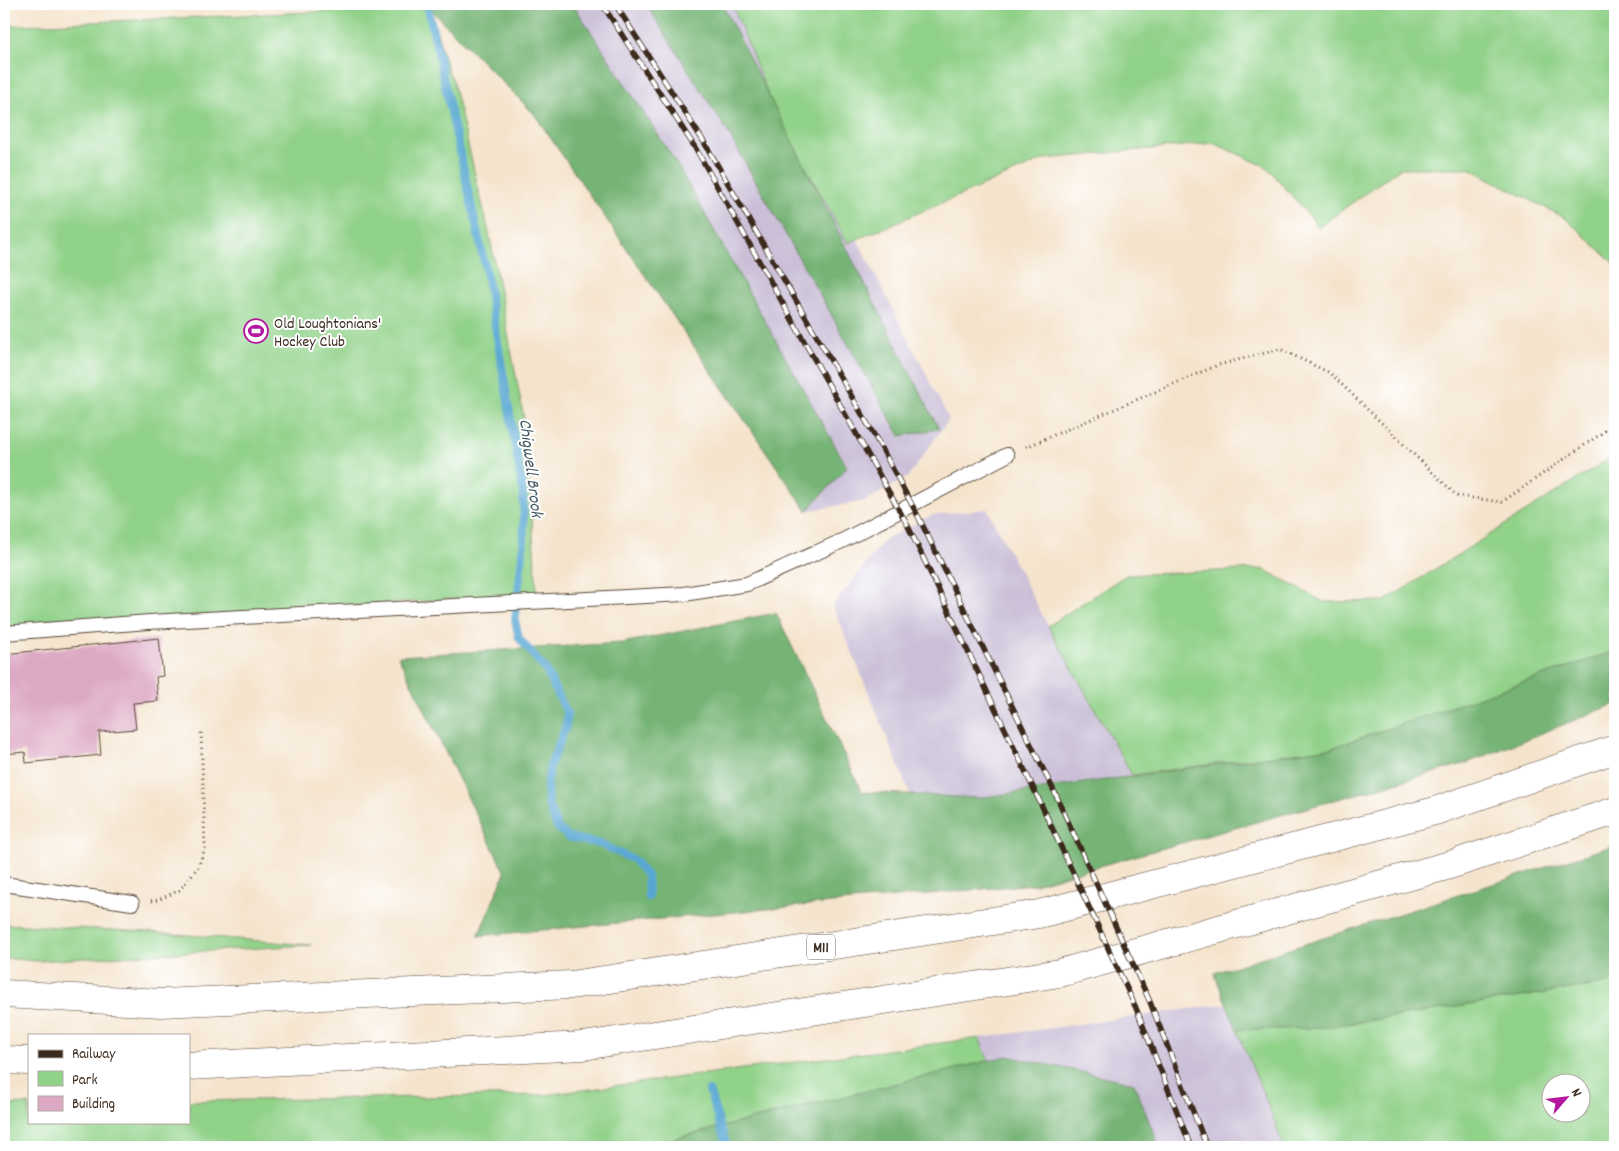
<svg xmlns="http://www.w3.org/2000/svg" width="1619" height="1151" viewBox="0 0 1619 1151" font-family="Dekko,sans-serif">
  <style>
    .industrial { fill: #cabfd7 }
    .green { fill: #91d289; stroke: #667e54; fill-rule: evenodd }
    .forest { fill: #74b475; stroke: #586f4a }
    .lines { fill: none; stroke-linecap: round; stroke-linejoin: round }
    .stream { stroke: #59a7d3; stroke-width: 8 }
    .building { fill: #dda8c4 }
    .lane-casing { stroke: #574638; stroke-width: 16 }
    .highway-casing { stroke: #574638; stroke-width: 29 }
    .path { stroke: #574638; stroke-width: 3; stroke-dasharray: 1 4; stroke-linecap: butt }
    .lane { stroke: #fff; stroke-width: 14 }
    .highway { stroke: #fff; stroke-width: 28 }
    .rail-casing { stroke: #3b2a1e; stroke-width: 5.5 }
    .rail { stroke: #fff; stroke-width: 4; stroke-dasharray: 11; stroke-linecap: butt }
    .labels { text-anchor: middle; stroke-width: 4; stroke-linejoin: round; paint-order: stroke }
    .shield { fill: #fff; stroke: #766a62; stroke-width: 1 }
    .shield-label { font-size: 15px; font-weight: bold; fill: #3b2a1e }
    .poi-label { font-size: 16px; fill: #3b2a1e; stroke: #fff; text-anchor: start }
    .water-label { font-size: 18px; font-style: italic; fill: #475c66; stroke: #fff }
  </style>
  <rect width="100%" height="100%" fill="#fff"/>
  <filter id="ink" filterUnits="userSpaceOnUse"><feTurbulence type="fractalNoise" baseFrequency=".02" numOctaves="2"/><feDisplacementMap in="SourceGraphic" scale="10" xChannelSelector="R" yChannelSelector="G"/><feConvolveMatrix kernelMatrix="1 2 1 2 8 2 1 2 1" color-interpolation-filters="sRGB"/></filter>
  <filter id="wash" filterUnits="userSpaceOnUse"><feTurbulence type="fractalNoise" baseFrequency=".0096" numOctaves="4" result="noise"/><feDisplacementMap in="SourceGraphic" scale="20" xChannelSelector="R" yChannelSelector="G"/><feGaussianBlur stdDeviation="1.12" result="paint"/><feColorMatrix in="noise" values="0 0 0 0 0 0 0 0 0 0 0 0 0 0 0 0 0 1.4 0 .05"/><feComposite in="paint" operator="in"/></filter>
  <g filter="url(#wash)">
    <rect width="100%" height="100%" fill="#f5e4cd"/>
    <path class="industrial" d="M440,4H732L775,112L857,239L949,419L908,477L865,501L807,511L534,114L458,37Z
      M987,509L1048,626L1132,775L1153,826L943,874L833,606L885,539L932,515Z
      M1226,1004L1275,1122L1283,1147H1038L989,1061L979,1038Z"/>
    <path class="green" d="M732,4H1615V264L1565,218L1469,168H1400L1319,227L1267,167L1213,143L1045,159L848,243L775,112Z
      M420,7L432,14L448,71L452,78L489,233L526,429L537,594L4,628V26Z
      M1615,455V651L1331,748L1132,775L1048,626L1126,575L1263,569L1324,602L1385,601Z
      M4,924L150,932L311,945L36,961L4,958Z
      M1615,982V1147H1283L1275,1122L1237,1030L1348,1024ZM1552,1084H1582V1114H1552Z
      M979,1038L989,1061L641,1147H4V1105L29,1104V1122H189V1101L545,1095Z"/>
    <path class="forest" d="M425,4H573L675,161L847,467L807,511L534,114Z
      M646,4H722L939,429L900,436L726,129Z
      M776,613L862,792L978,798L1331,748L1615,651V704L1467,763L1035,884L478,936L505,873L398,656L622,643Z
      M1615,845V982L1320,1028L1237,1030L1214,973Z
      M1007,1056L1134,1083L1159,1147H641Z"/>
    <g class="lines">
      <path class="stream" d="M427,4L485,266L523,491L524,539L515,620L519,638L545,669L567,713L566,726L550,766L547,786L548,804L557,827L568,837L600,844L634,860L647,876L648,897
        M709,1091L727,1147"/>
    </g>
    <g id="blocks">
      <path class="building" d="M159,638L163,676L156,677L158,701L133,703L136,729L99,732L101,755L26,763L25,752L4,754V654Z"/>
    </g>
  </g>
  <g filter="url(#ink)">
    <use href="#blocks" fill-opacity="0" stroke="#574638" stroke-width="1"/>
    <g class="lines">
      <g class="lane-casing">
        <path id="lane" d="M4,633L149,622L684,594L747,584L842,541L1007,455
          M4,884L132,903"/>
      </g>
      <g class="highway-casing">
        <path id="highway" d="M4,994L161,1003L571,985L1039,914L1435,811L1615,749
          M4,1060L29,1061
          M189,1066L583,1046L1060,973L1450,865L1615,811"/>
      </g>
      <path class="path" d="M1026,447L1218,365L1280,349L1330,373L1457,496L1502,502L1615,424
        M151,901L158,900L180,890L198,867L205,848L201,730"/>
      <use href="#lane" class="lane"/>
      <use href="#highway" class="highway"/>
      <g class="rail-casing">
        <path id="rail" d="M602,4L696,149L907,524L1040,802L1136,1008L1191,1147
          M615,4L704,142L881,447L918,516L1056,795L1150,1002L1207,1147"/>
      </g>
      <use href="#rail" class="rail"/>
    </g>
  </g>
  <defs>
    <g id="stadium-ring" transform="scale(1.25)"><circle r="9.5" fill="#fff" stroke="#b5179e" stroke-width="1.5"/><path d="M0-5a6.5 5 0 1 0 0 10a6.5 5 0 1 0 0-10ZM-3.5-1.8h7v3.6h-7Z" fill="#b5179e"/></g>
  </defs>
  <g fill-rule="evenodd">
    <use href="#stadium-ring" x="256" y="331"/>
  </g>
  <g class="labels">
    <rect class="shield" x="807" y="934.5" width="28" height="25" rx="4"/>
    <g class="shield-label">
      <text x="821" y="952">M11</text>
    </g>
    <g class="poi-label">
      <text x="274" y="328">Old Loughtonians'<tspan x="274" dy="18">Hockey Club</tspan></text>
    </g>
    <g class="water-label">
      <text transform="translate(532 468) rotate(83)" y="6">Chigwell Brook</text>
    </g>
  </g>
  <rect width="1619" height="1151" fill="none" stroke="#fff" stroke-width="20"/>
  <rect x="28" y="1034" width="162" height="90" fill="#ffffff" stroke="#b1aaa5"/>
  <rect x="38" y="1050" width="25" height="8" fill="#3b2a1e" stroke="#b1aaa5"/>
  <text x="72" y="1058" font-size="15" fill="#3b2a1e">Railway</text>
  <rect x="38" y="1071" width="25" height="15" fill="#91d289" stroke="#b1aaa5"/>
  <text x="72" y="1084" font-size="15" fill="#3b2a1e">Park</text>
  <rect x="38" y="1096" width="25" height="15" fill="#dda8c4" stroke="#b1aaa5"/>
  <text x="72" y="1108" font-size="15" fill="#3b2a1e">Building</text>
  <g transform="translate(1566 1098) rotate(62)"><circle r="24" fill="#ffffff" stroke="#b1aaa5"/>
  <path d="M0-4L9 19L0 12L-9 19Z" fill="#b5179e"/>
  <text y="-8" font-size="14" font-weight="bold" text-anchor="middle" fill="#3b2a1e">N</text>
  </g>
</svg>
